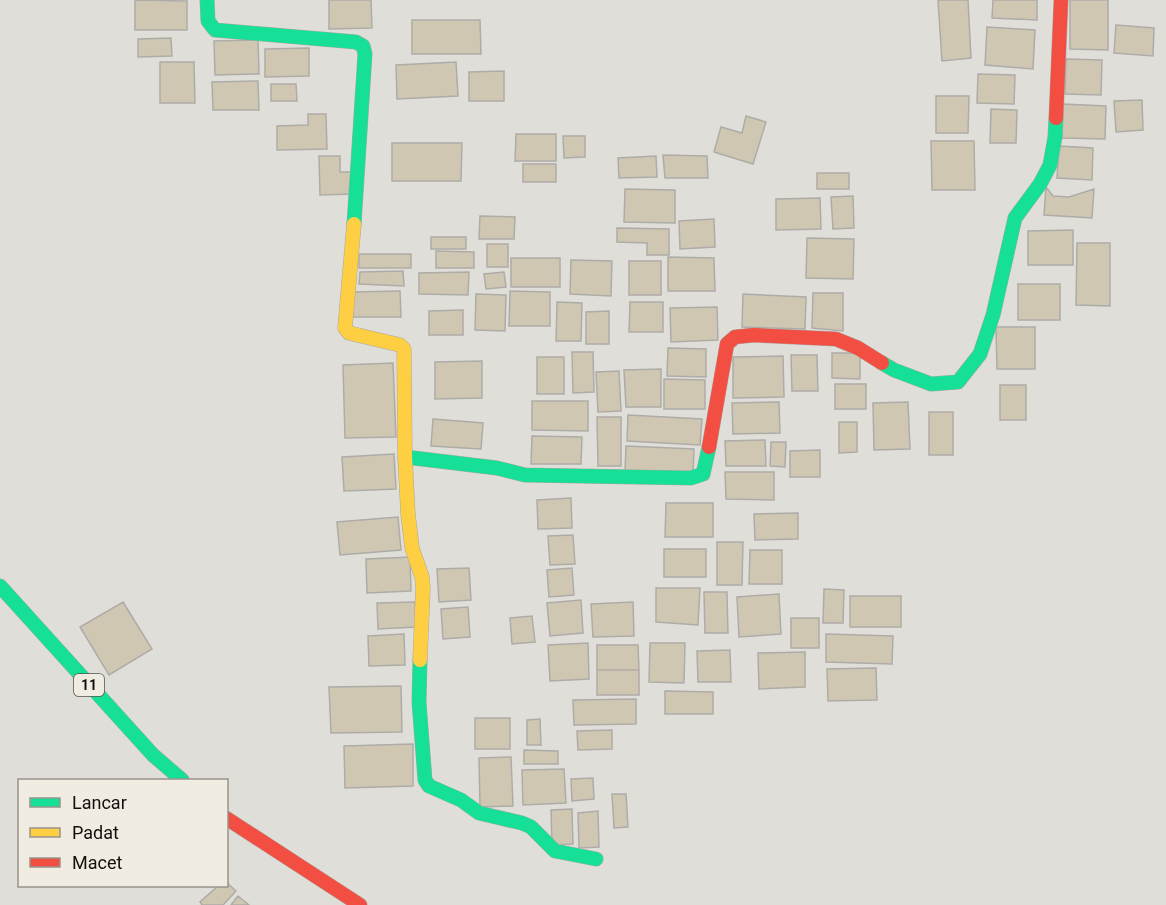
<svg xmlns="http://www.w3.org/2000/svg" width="1166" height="905" viewBox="0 0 1166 905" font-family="Roboto,sans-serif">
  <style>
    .building { fill: #d0c7b3; stroke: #aeaca8; stroke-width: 1.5 }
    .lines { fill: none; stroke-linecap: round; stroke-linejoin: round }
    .fast-casing { stroke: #aaa8a3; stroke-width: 15 }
    .slow-casing { stroke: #aaa8a3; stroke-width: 15 }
    .jam-casing { stroke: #aaa8a3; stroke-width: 15 }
    .fast { stroke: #16e098; stroke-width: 14 }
    .slow { stroke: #ffcf43; stroke-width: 14 }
    .jam { stroke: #f24e42; stroke-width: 14 }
    .labels { text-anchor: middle; stroke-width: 4.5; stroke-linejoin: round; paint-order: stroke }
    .shield { fill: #f1ece1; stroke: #55524d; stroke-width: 1.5 }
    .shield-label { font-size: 14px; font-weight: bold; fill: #12100d }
  </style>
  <rect width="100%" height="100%" fill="#e0ded8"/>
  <path class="building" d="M135,0L187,1V30H135Z
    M329,0H371L372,28L329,29Z
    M938,0H968L971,58L942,61Z
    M993,0H1037V20L992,18Z
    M1070,0H1108V50L1070,49Z
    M412,20H480L481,54H412Z
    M1116,25L1154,28L1153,56L1114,53Z
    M987,27L1035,30L1033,69L985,65Z
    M171,38L172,56L138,57V39Z
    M258,40L259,74L215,75L214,41Z
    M309,48V76L265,77V49Z
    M1066,59L1102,60L1101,95L1065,94Z
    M160,62H194L195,103H160Z
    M456,62L458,96L397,99L396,65Z
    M504,71V101H469V72Z
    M978,74L1015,75L1014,104L977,103Z
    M258,81L259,110H213L212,82Z
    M271,84H296L297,101H271Z
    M936,96H969L968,133H936Z
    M1142,100L1143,130L1116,132L1114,101Z
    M1063,104L1106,106L1105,139L1062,138Z
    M991,109L1017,110L1016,143H990Z
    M308,114H326L327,149L277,150V126L308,125Z
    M746,116L766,122L753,164L714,152L721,127L742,133Z
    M516,134H556V161H515Z
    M563,136H585V157L564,158Z
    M931,141H974L975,190H932Z
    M392,143H462L461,181H392Z
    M1059,146L1093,148L1092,180L1057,178Z
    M663,155L707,156L708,178H665Z
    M319,156H340V172H352V194L320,195Z
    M656,156L657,177L619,178L618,158Z
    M523,164H556V182H523Z
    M817,173H849V189H817Z
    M1046,187L1053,196L1069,197L1094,189L1092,218L1044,215Z
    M625,189L675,190V223L624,222Z
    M853,196L854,228L833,229L831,197Z
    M820,198L821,229L776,230V199Z
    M480,216L515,217L514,239H479Z
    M714,219L715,247L680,249L679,221Z
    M617,228L669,229V255H647V243L617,242Z
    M1073,230V265H1028V231Z
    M431,237H466V249H431Z
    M807,238L854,239L853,279L806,278Z
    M1077,243H1110V306L1076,305Z
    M487,244H508V267H487Z
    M436,251L474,252V268H436Z
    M359,254H411V268H359Z
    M668,257L714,258L715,291H668Z
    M511,258H560V287H511Z
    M571,260L612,261L611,296L570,294Z
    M629,261H661V295H629Z
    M403,271L404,286L359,284L360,272Z
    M469,272L468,295L419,294V273Z
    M504,272L506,287L486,289L484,274Z
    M1018,284H1060V320H1018Z
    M400,291L401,317H353V292Z
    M510,291L550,292V326H509Z
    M813,293H843V331L812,328Z
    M476,294L506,295L505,331L475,330Z
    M743,294L806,297L805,329L742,327Z
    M557,302L582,303L581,341H556Z
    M630,302H663V332H629Z
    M717,307L718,340L671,342L670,308Z
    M463,310V335H429V311Z
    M609,311V344H586V312Z
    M996,327H1035V369H997Z
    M668,348L706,349V377L667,376Z
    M572,352H593L594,392L573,393Z
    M832,353H860V379L832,378Z
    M791,355H817L818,391H792Z
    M783,356L784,397L733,398V357Z
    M537,357H564V394H537Z
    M482,361V398L435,399V362Z
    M393,363L396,437L345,438L343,365Z
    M661,369V407H626L624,370Z
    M619,371L621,411L598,412L596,372Z
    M664,379L705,380V409H664Z
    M835,384H866V409H835Z
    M1000,385H1026V420H1000Z
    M532,401H588V431L532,430Z
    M779,402L780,433L733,434L732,403Z
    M908,402L910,449L874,450L873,403Z
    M929,412H953V455H929Z
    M628,415L702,419L700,445L627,441Z
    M597,417H621V466H598Z
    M433,419L483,423L481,449L431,446Z
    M839,422H857V452L839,453Z
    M532,436L582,437L581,464H531Z
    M765,440L766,466H726L725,441Z
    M771,442H786L785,467L770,466Z
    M626,446L694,449L693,473L625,471Z
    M820,450V477H790V451Z
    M394,454L396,489L344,491L342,457Z
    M725,472H774V500L726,499Z
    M571,498L572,528L538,529L537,500Z
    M666,503H713V537H665Z
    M798,513V539L755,540L754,514Z
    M398,517L401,550L340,555L337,522Z
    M573,535L575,564L550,565L548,536Z
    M717,542H743L742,585H717Z
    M664,549H706V577H664Z
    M750,550H782V584H749Z
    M410,557L411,591L367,593L366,559Z
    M469,568L471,600L439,602L437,569Z
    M572,568L574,595L549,597L547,570Z
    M656,588H700L698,625L656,622Z
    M824,589L844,590L843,623H823Z
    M704,592H727L728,633H705Z
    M779,594L781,634L739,637L737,597Z
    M850,596H901V627H850Z
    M581,600L583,633L550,636L547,603Z
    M123,602L152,649L109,675L80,627Z
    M415,602L416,627L378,629L377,603Z
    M633,602L634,636L593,637L591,604Z
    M468,607L470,637L443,639L441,609Z
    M532,616L535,642L512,644L510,618Z
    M791,618H819V648H791Z
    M404,634L405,665L369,666L368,636Z
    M826,634L893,636L892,664L826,662Z
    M588,643L589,679L550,681L548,645Z
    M650,643H685L684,683L649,682Z
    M597,645H638L639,670H597Z
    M730,650L731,682H698L697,651Z
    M805,652V687L759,689L758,653Z
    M876,668L877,700L828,701L827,669Z
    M597,670H639V695H597Z
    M401,686L402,732L331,733L329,687Z
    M665,691L713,692V714H665Z
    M636,699V724L574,725L573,700Z
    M475,718H510V749H475Z
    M540,719L541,745H527V720Z
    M612,730V749L578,750L577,731Z
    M413,744V786L345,788L344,746Z
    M524,750L558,751V764H524Z
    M511,757L513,806L480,807L479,758Z
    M564,769L566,803L523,805L522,770Z
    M593,778L594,799L572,801L571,779Z
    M612,794H626L628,827L614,828Z
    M572,809L573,844L552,845L551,810Z
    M598,811L599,847L579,848L578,813Z
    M226,882L236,891L223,905H202L200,902L218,886H226Z
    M238,896L249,905H231Z"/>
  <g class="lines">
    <g class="fast-casing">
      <path id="fast" d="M207,0L208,21L215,30L356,42L363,46L365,54L354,224
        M882,363L894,370L931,384L958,382L980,354L993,315L1015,218L1040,184L1050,165L1055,137L1056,118
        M405,457L497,468L525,475L691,478L703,474L709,447
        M0,586L153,755L182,780
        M420,660L419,702L425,780L429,786L461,800L479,813L522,823L531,827L555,851L596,859"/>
    </g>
    <g class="slow-casing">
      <path id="slow" d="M354,224L345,328L349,333L400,345L404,349L405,457L408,514L412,548L422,577L423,588L420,660"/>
    </g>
    <g class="jam-casing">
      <path id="jam" d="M1056,118L1061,0
        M709,447L727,344L735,337L754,335L836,339L858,348L882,363
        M226,818L360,905"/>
    </g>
    <use href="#fast" class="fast"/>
    <use href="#slow" class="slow"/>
    <use href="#jam" class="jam"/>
  </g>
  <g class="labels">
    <rect class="shield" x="74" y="674" width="30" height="22" rx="4.5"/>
    <g class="shield-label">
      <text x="89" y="690">11</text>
    </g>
  </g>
  <rect x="18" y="779" width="210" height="108" fill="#f1ece1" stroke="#98948c" stroke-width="1.5"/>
  <rect x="30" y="798" width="30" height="9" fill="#16e098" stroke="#98948c" stroke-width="1.5"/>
  <text x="72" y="809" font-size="18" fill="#12100d">Lancar</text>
  <rect x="30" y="828" width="30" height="9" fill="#ffcf43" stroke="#98948c" stroke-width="1.5"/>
  <text x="72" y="839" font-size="18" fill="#12100d">Padat</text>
  <rect x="30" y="858" width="30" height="9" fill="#f24e42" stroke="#98948c" stroke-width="1.5"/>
  <text x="72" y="869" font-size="18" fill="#12100d">Macet</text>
</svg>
